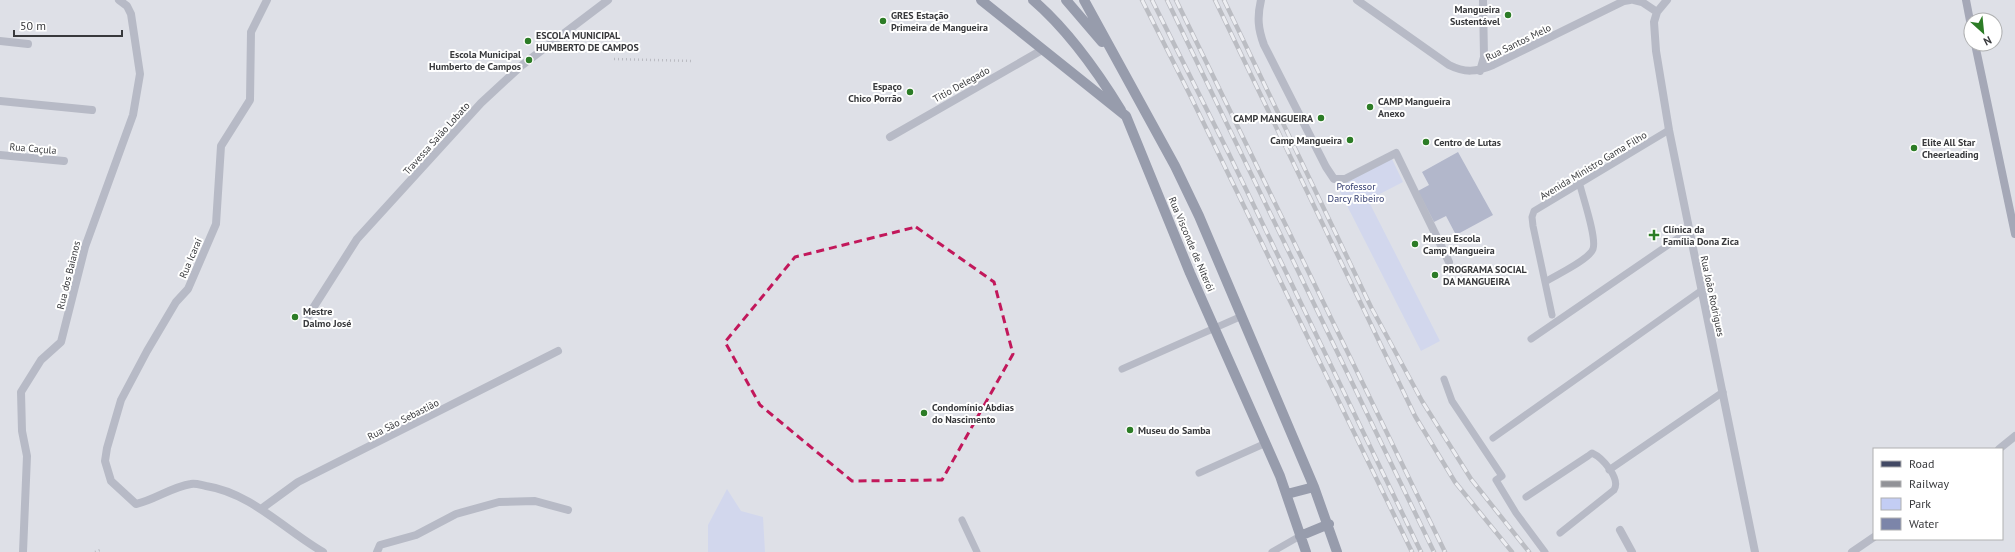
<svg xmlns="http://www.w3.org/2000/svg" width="2015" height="552" viewBox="0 0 2015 552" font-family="'PT Sans',sans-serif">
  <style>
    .green { fill: #c3cdf4 }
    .water { fill: #7c85a9 }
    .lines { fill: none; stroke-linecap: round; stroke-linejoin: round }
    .path { stroke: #8e8f94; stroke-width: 2.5; stroke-dasharray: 1 3; stroke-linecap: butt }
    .lane { stroke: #888d9d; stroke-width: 7 }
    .street { stroke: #888d9d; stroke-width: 8 }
    .secondary { stroke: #5f657c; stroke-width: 8 }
    .primary { stroke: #424964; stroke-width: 10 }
    .rail-casing { stroke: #919297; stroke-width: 4.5 }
    .rail { stroke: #fff; stroke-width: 3; stroke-dasharray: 9; stroke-linecap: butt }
    .marked { fill: none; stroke: #c2185b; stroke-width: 3; stroke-dasharray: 8 5; stroke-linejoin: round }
    .poi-dot { fill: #2c7c26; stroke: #fff; stroke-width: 1.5 }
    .labels { text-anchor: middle; stroke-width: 4; stroke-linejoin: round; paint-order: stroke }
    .poi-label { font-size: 10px; font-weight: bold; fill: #38393c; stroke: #fff; text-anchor: start }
    .street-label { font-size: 10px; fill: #38393c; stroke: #fff }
    .park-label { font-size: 10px; fill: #374072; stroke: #fff }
  </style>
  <rect width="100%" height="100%" fill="#dee0e7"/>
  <path class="green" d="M1391,157L1403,182L1368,200L1440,341L1421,351L1336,184Z
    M727,489L741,511L763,517L765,552H708V525Z"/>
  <path class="water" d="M1458,152L1493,215L1456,235L1446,216L1434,222L1418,191L1429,185L1422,172Z"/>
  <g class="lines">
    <path class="path" d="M614,59L693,61
      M95,552L100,550"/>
    <path class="lane" d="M1545,282C1556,275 1589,260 1593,249C1597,238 1583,198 1580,185
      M1552,315L1533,226L1532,217L1534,211L1669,130
      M1531,339L1690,230
      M1122,369L1242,316
      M1444,379L1452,401L1502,476L1496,480L1516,513L1545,552
      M1493,438L1702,290
      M1609,470L1723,392
      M1199,473L1266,443
      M1526,497L1588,456L1592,453C1603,458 1621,479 1614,490L1560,533
      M962,520L977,552
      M1272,552L1300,536"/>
    <path class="street" d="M267,0L251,32L250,100L221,146L216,224L188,289L176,302L147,351L121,400L107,448L105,461L111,481L136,504C155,500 171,487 191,484C195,483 201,485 206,486C251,493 285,530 323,552
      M1261,0C1257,17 1258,29 1264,45L1326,167L1334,179H1345L1396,153L1449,262
      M1357,0L1449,65C1465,73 1476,72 1493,65L1624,1L1630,0
      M1634,0L1642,2L1657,12
      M1667,0L1657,12L1654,22L1656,51L1669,130L1755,552
      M0,41L28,44
      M1480,71L1484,57L1483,0
      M0,101L92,110
      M890,137L1042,50
      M0,155L64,161
      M308,316L357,239L481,103L521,66L608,0
      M1999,449L2015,436
      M261,509L298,482L558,351
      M1620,530L1632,552
      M23,552L27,456L22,431L21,392L41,360L61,342L85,247L133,115L140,74L131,14L127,6L119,0
      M377,552L380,545L416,535L456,514L499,502L535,501L568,510
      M1852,552L1874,537"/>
    <path class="secondary" d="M1966,0L1971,26
      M1975,44L2015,234"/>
    <path class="primary" d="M981,0L1126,116L1190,273L1280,476L1306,552
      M1033,0C1068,30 1097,71 1121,110
      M1066,0L1102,42
      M1084,0L1175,166L1199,216L1314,487L1337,552
      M1287,494L1314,487
      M1300,536L1329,524"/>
    <g class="rail-casing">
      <path id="rail" d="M1142,0L1190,95L1412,552
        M1152,0L1229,154L1421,552
        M1167,0L1434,552
        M1176,0L1445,552
        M1215,0L1415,416L1455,482L1512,552
        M1224,0L1371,307L1422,401L1471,479L1529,552"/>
    </g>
    <use href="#rail" class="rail"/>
  </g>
  <path d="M0 0H2015V552H0ZM916,227L994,282L1013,354L942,480L852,481L760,405L725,342L795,257Z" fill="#dee0e7" fill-opacity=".55" fill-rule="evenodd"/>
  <path class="marked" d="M916,227L994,282L1013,354L942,480L852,481L760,405L725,342L795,257Z"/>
  <g class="poi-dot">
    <circle cx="1508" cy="15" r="4"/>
    <circle cx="883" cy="21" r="4"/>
    <circle cx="528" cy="41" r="4"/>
    <circle cx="529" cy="60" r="4"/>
    <circle cx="910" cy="92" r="4"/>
    <circle cx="1370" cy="107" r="4"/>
    <circle cx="1321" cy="118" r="4"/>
    <circle cx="1350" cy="140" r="4"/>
    <circle cx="1426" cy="142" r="4"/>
    <circle cx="1914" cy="148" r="4"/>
    <path d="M1652 229h4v4h4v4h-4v4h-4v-4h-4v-4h4z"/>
    <circle cx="1415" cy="244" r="4"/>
    <circle cx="1435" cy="275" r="4"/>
    <circle cx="295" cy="317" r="4"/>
    <circle cx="924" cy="413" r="4"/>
    <circle cx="1130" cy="430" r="4"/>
  </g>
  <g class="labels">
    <g class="poi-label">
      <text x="1500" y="13" text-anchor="end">Mangueira<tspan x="1500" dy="12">Sustentável</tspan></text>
      <text x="891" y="19">GRES Estação<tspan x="891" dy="12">Primeira de Mangueira</tspan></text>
      <text x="536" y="39">ESCOLA MUNICIPAL<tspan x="536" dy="12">HUMBERTO DE CAMPOS</tspan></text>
      <text x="521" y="58" text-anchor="end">Escola Municipal<tspan x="521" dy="12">Humberto de Campos</tspan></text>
      <text x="902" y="90" text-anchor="end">Espaço<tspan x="902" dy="12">Chico Porrão</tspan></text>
      <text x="1378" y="105">CAMP Mangueira<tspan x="1378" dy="12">Anexo</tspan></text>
      <text x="1313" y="122" text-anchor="end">CAMP MANGUEIRA</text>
      <text x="1342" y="144" text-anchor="end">Camp Mangueira</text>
      <text x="1434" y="146">Centro de Lutas</text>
      <text x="1922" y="146">Elite All Star<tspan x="1922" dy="12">Cheerleading</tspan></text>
      <text x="1663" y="233">Clínica da<tspan x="1663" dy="12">Família Dona Zica</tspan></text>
      <text x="1423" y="242">Museu Escola<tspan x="1423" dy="12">Camp Mangueira</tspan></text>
      <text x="1443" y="273">PROGRAMA SOCIAL<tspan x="1443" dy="12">DA MANGUEIRA</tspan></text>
      <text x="303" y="315">Mestre<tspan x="303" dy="12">Dalmo José</tspan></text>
      <text x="932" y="411">Condomínio Abdias<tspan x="932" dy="12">do Nascimento</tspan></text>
      <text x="1138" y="434">Museu do Samba</text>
    </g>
    <g class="street-label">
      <text transform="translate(1518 42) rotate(-26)" y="4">Rua Santos Melo</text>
      <text transform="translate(961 84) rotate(-29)" y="4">Titio Delegado</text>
      <text transform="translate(436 138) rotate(-48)" y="4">Travessa Saião Lobato</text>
      <text transform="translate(33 148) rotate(5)" y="4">Rua Caçula</text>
      <text transform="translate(1593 165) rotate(-31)" y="4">Avenida Ministro Gama Filho</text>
      <text transform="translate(1192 244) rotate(67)" y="4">Rua Visconde de Niterói</text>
      <text transform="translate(190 258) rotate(-67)" y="4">Rua Icaraí</text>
      <text transform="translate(68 275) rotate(-76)" y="4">Rua dos Baianos</text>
      <text transform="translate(1713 296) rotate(78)" y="4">Rua João Rodrigues</text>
      <text transform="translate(403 419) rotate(-27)" y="4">Rua São Sebastião</text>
    </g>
    <g class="park-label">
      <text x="1356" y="190">Professor<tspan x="1356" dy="12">Darcy Ribeiro</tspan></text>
    </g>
  </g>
  <rect x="1873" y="448" width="130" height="92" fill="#ffffff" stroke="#afb0b1"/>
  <rect x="1881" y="461" width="20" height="6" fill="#424964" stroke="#afb0b1"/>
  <text x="1909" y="468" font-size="12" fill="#38393c">Road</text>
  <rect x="1881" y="481" width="20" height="6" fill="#919297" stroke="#afb0b1"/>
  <text x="1909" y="488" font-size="12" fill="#38393c">Railway</text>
  <rect x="1881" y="498" width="20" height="12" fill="#c3cdf4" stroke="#afb0b1"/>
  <text x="1909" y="508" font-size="12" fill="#38393c">Park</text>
  <rect x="1881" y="518" width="20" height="12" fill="#7c85a9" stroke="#afb0b1"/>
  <text x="1909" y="528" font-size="12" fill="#38393c">Water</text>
  <g transform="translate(1983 32) rotate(153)"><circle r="19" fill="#ffffff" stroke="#afb0b1"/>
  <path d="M0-3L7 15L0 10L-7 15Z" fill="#2c7c26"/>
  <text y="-6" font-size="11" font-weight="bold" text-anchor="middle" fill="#38393c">N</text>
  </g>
  <path d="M14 30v6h108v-6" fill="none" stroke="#38393c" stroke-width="2"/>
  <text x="20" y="30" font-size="12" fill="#38393c" stroke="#ffffff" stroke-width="3" paint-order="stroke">50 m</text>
</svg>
